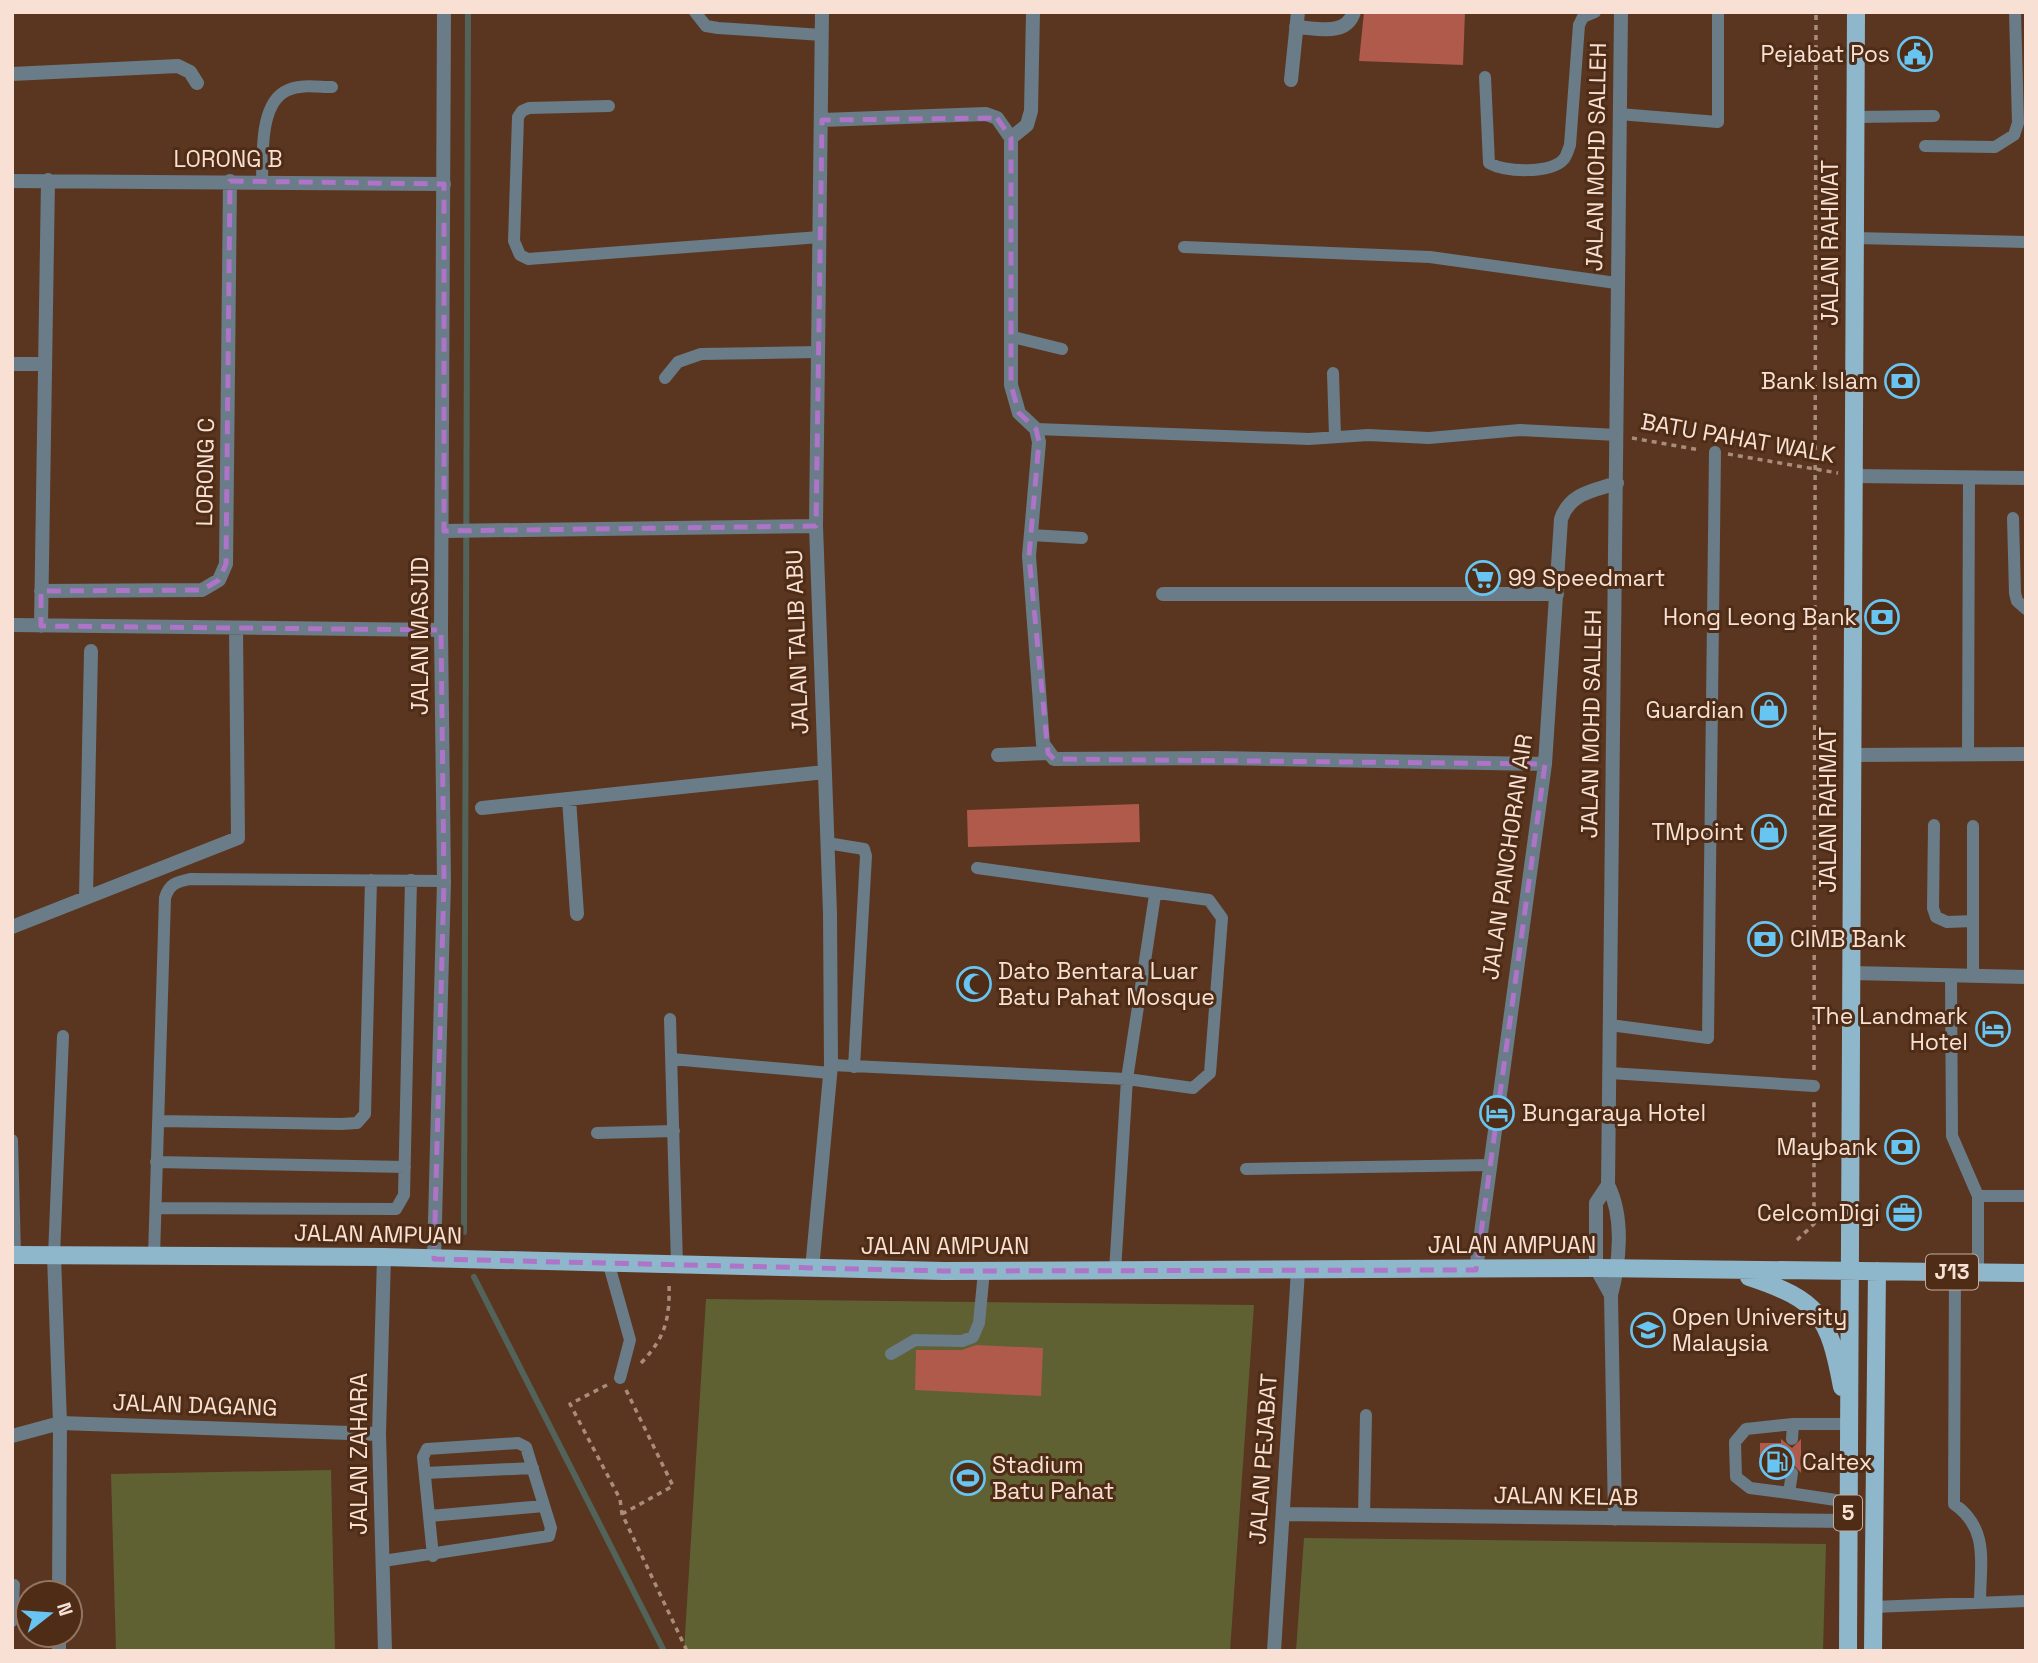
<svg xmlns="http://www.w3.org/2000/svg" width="2038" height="1663" viewBox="0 0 2038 1663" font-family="'Space Grotesk',sans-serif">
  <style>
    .green { fill: #5f6132 }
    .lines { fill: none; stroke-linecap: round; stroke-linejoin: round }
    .stream { stroke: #52645a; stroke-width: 6 }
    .building { fill: #af5a4b }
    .path { stroke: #aa8c7b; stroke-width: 3.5; stroke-dasharray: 5 5; stroke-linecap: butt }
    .service { stroke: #697c87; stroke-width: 12 }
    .minor { stroke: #697c87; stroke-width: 14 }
    .tertiary { stroke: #697c87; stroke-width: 14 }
    .primary { stroke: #8fb7cc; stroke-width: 18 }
    .marked { fill: none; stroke: #ad74c7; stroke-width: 5; stroke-dasharray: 14 9; stroke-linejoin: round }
    .labels { text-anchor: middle; stroke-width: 6; stroke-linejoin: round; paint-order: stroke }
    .shield { fill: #4e2c16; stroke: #c5ab9b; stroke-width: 2 }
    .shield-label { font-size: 21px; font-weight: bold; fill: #f8e1d4 }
    .poi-label { font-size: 23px; fill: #f8e1d4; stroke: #4e2c16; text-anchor: end }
    .street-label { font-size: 23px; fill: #f8e1d4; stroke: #4e2c16 }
  </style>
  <rect width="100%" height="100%" fill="#5a3620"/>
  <path class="green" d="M706,1299L1254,1305L1230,1651H684Z
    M331,1470L335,1651H116L111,1474Z
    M1304,1538L1826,1544L1823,1651H1296Z"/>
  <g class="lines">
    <path class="stream" d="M464,1232L468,12
      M474,1277L664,1651"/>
  </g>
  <path class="building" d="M1364,12H1465L1463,65L1359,61Z
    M1139,804L1140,842L968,847L967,810Z
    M976,1345L1043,1348L1041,1396L915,1390L916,1350H962Z
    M1781,1439L1792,1448L1801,1439V1473L1793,1464L1786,1467L1783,1473L1782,1468H1760V1443H1781Z"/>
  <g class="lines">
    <path class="path" d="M1632,438L1700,450
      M1728,454L1838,473
      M1814,1070L1816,12
      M1797,1240L1814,1224V1099
      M641,1363C666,1337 670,1318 669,1282
      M607,1385L570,1404L620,1499L622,1514L687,1651
      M622,1514L673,1486L626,1390"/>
    <path class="service" d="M695,12L706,26L718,28L822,35
      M1485,77L1489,163C1505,172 1549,174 1563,160C1567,156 1568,150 1570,145L1579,25L1583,17L1595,12
      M609,106L529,108L522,111L518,117L514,241L520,255L528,259L820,237
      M1619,114L1718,122V12
      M1855,117L1934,116
      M1925,146L1995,147L2014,135L2018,123L2015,12
      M262,181C263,156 259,102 288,90C301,84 318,87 332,87
      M1855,238L2026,242
      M1184,247L1430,257L1616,283
      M1013,337L1062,349
      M1333,373L1335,436
      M665,378L678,362L701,354L818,352
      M1036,429L1309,439L1368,435L1429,438L1520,430L1617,435
      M2013,518L2015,593L2017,601L2026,609
      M1031,535L1082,538
      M1968,755L1969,478
      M1934,825L1933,908L1936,917L1947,922L1973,921
      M827,843L864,849L866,856L854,1067
      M1951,976L1952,1136L1978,1196H2026
      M1973,976V826
      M670,1019L677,1265
      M1610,1025L1708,1038L1715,452
      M672,1059L830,1073
      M831,1065L1127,1079L1193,1088L1210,1073L1222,918L1209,900L977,868
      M1610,1073L1814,1086
      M158,1121L341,1124L357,1123L365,1114L371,880
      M597,1133L674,1131
      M12,1140L15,1255
      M156,1162L405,1167
      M1246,1169L1491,1165
      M156,1208L396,1209L404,1195L411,880
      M54,1256L63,1036
      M154,1256L165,898C169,884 176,882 190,879L444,881
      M609,1265L630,1340L620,1378
      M1115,1271L1127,1079L1155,895
      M1955,1272L1954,1504C1990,1529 1980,1564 1980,1603
      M1978,1272V1196
      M891,1354L915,1340L962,1341L973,1337L979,1323L984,1271
      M1792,1439L1793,1424H1849
      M425,1473L533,1468
      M1792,1473L1789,1493L1849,1502
      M1789,1493L1750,1488L1736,1477L1735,1442L1746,1429L1793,1424
      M429,1516L544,1506
      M1364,1516L1366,1415
      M383,1561L549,1536L551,1528L526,1447L518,1443L427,1449L423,1457L433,1556
      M1873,1607L2026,1601
      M12,1621L14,1585"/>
    <path class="minor" d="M1296,27C1317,28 1346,37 1354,12
      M12,74L178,66L190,72L197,83
      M1291,80L1298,12
      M822,120L986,114L997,118L1011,138V385L1019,413L1036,429L1039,442L1029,556L1043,744L1054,759L1217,758L1545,764
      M1011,138L1027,125L1031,111L1033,12
      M12,181L444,184
      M12,364H45
      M1854,476L2026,478
      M444,531L816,526
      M41,591L202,590L219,580L226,564L230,181
      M1163,594H1557
      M12,625L441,630
      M41,626L48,180
      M998,755L1048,753
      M1853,755L2026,754
      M569,799L577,914
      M482,808L825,772
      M86,897L91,651
      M12,927L238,838L236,628
      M1608,1185L1596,1203V1268L1611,1295
      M54,1256L60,1423L59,1593
      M812,1269L831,1065L830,913L816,526L822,12
      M1476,1270L1545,764L1561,519C1570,493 1592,491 1617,483
      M12,1436L60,1423L379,1434
      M1283,1514L1848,1521
      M1615,1519L1611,1295C1620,1261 1624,1217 1608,1185L1621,12
      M59,1651V1635
      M1274,1651L1298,1270"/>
    <path class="tertiary" d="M1852,973L2026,977
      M384,1257L379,1434L385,1651
      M434,1259L444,881L441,630L444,12"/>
    <path class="primary" d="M12,1255L384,1257L944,1271L1596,1268L2026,1273
      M1749,1277C1819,1300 1829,1316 1842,1387
      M1848,1651L1856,12
      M1873,1651L1877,1271"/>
  </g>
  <path class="marked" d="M997,118L1011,138V385L1019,413L1036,429L1039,442L1029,556L1048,753L1054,759L1545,764L1476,1270L944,1271L434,1259L444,881L441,630L41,626V591L202,590L219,580L226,564L230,181L444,184V531L816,526L822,120Z"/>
  <defs>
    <g id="civic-ring" transform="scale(1.75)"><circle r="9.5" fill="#4e2c16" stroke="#68c4f0" stroke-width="1.5"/><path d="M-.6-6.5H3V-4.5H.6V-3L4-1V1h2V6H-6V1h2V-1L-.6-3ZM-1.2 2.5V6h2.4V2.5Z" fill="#68c4f0"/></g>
    <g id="bank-ring" transform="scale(1.75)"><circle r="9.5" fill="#4e2c16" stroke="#68c4f0" stroke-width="1.5"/><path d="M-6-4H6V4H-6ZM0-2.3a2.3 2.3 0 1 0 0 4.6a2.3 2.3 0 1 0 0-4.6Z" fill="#68c4f0"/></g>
    <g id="supermarket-ring" transform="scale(1.75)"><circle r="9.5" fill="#4e2c16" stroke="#68c4f0" stroke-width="1.5"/><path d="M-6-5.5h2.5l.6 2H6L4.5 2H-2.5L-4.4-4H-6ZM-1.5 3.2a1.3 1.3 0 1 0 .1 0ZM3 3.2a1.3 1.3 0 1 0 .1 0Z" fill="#68c4f0"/></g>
    <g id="shop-ring" transform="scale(1.75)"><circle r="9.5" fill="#4e2c16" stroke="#68c4f0" stroke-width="1.5"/><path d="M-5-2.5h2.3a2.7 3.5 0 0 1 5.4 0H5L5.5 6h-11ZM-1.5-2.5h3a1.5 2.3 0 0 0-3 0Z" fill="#68c4f0"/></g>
    <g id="mosque-ring" transform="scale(1.75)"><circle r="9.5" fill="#4e2c16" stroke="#68c4f0" stroke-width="1.5"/><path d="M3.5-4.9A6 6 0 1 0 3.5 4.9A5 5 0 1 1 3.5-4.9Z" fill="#68c4f0"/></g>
    <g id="hotel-ring" transform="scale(1.75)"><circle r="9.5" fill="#4e2c16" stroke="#68c4f0" stroke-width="1.5"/><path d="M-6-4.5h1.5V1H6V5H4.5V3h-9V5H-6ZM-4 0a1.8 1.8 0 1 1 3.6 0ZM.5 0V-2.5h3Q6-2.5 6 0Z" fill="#68c4f0"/></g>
    <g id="office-ring" transform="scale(1.75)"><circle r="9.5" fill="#4e2c16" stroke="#68c4f0" stroke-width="1.5"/><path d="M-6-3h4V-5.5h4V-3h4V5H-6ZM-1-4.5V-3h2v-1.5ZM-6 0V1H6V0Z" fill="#68c4f0"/></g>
    <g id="university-ring" transform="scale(1.75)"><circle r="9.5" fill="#4e2c16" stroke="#68c4f0" stroke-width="1.5"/><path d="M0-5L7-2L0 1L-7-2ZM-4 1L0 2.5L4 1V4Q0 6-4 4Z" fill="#68c4f0"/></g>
    <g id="fuel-ring" transform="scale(1.75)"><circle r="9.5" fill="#4e2c16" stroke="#68c4f0" stroke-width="1.5"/><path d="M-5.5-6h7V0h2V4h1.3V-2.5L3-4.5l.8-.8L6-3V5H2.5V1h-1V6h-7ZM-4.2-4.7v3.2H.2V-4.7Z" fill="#68c4f0"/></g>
    <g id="stadium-ring" transform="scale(1.75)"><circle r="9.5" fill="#4e2c16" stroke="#68c4f0" stroke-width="1.5"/><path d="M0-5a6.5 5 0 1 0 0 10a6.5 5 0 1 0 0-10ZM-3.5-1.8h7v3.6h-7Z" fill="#68c4f0"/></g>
  </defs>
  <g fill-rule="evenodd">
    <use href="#civic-ring" x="1915" y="54"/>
    <use href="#bank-ring" x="1902" y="381"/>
    <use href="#supermarket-ring" x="1483" y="578"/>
    <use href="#bank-ring" x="1882" y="617"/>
    <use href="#shop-ring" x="1769" y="710"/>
    <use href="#shop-ring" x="1769" y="832"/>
    <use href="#bank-ring" x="1765" y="939"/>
    <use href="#mosque-ring" x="974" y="984"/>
    <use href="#hotel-ring" x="1993" y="1029"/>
    <use href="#hotel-ring" x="1497" y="1113"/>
    <use href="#bank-ring" x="1902" y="1147"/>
    <use href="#office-ring" x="1904" y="1213"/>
    <use href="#university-ring" x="1648" y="1330"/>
    <use href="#fuel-ring" x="1777" y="1462"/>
    <use href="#stadium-ring" x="968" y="1478"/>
  </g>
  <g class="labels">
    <g class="shield">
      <rect x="1926" y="1254.5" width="52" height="35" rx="5"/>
      <rect x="1834" y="1495.5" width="28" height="35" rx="5"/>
    </g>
    <g class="shield-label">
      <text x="1952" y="1279">J13</text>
      <text x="1848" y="1520">5</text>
    </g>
    <g class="poi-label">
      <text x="1890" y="62">Pejabat Pos</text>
      <text x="1878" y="389">Bank Islam</text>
      <text x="1508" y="586" text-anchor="start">99 Speedmart</text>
      <text x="1857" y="625">Hong Leong Bank</text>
      <text x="1744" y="718">Guardian</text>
      <text x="1744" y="840">TMpoint</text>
      <text x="1790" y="947" text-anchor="start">CIMB Bank</text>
      <text x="998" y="979" text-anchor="start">Dato Bentara Luar<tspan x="998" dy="26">Batu Pahat Mosque</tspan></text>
      <text x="1968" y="1024">The Landmark<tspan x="1968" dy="26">Hotel</tspan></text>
      <text x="1522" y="1121" text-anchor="start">Bungaraya Hotel</text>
      <text x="1878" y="1155">Maybank</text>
      <text x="1880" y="1221">CelcomDigi</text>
      <text x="1672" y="1325" text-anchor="start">Open University<tspan x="1672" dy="26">Malaysia</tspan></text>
      <text x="1802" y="1470" text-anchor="start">Caltex</text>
      <text x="992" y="1473" text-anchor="start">Stadium<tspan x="992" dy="26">Batu Pahat</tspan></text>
    </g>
    <g class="street-label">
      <text transform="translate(1596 157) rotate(-89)" y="8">JALAN MOHD SALLEH</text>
      <text x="228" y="167">LORONG B</text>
      <text transform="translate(1830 243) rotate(-90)" y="8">JALAN RAHMAT</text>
      <text transform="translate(1738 438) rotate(10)" y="8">BATU PAHAT WALK</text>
      <text transform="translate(205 472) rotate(-89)" y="8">LORONG C</text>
      <text transform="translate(420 636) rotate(-90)" y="8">JALAN MASJID</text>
      <text transform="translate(797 642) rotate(-92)" y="8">JALAN TALIB ABU</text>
      <text transform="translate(1591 724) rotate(-89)" y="8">JALAN MOHD SALLEH</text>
      <text transform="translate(1828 810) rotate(-90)" y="8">JALAN RAHMAT</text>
      <text transform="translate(1507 857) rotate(-82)" y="8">JALAN PANCHORAN AIR</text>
      <text transform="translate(378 1234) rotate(1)" y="8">JALAN AMPUAN</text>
      <text x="1512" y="1253">JALAN AMPUAN</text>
      <text x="945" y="1254">JALAN AMPUAN</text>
      <text transform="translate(195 1405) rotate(2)" y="8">JALAN DAGANG</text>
      <text transform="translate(359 1454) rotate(-90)" y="8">JALAN ZAHARA</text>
      <text transform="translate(1263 1459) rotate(-86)" y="8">JALAN PEJABAT</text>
      <text transform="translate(1566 1496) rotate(1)" y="8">JALAN KELAB</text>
    </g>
  </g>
  <rect width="2038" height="1663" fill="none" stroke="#f8e1d4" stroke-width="28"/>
  <g transform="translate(49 1614) rotate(73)"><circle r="33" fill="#4e2c16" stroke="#927462" stroke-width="2"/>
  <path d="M0-5L12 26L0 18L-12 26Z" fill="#68c4f0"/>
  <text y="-10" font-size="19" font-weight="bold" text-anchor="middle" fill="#f8e1d4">N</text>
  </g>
</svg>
